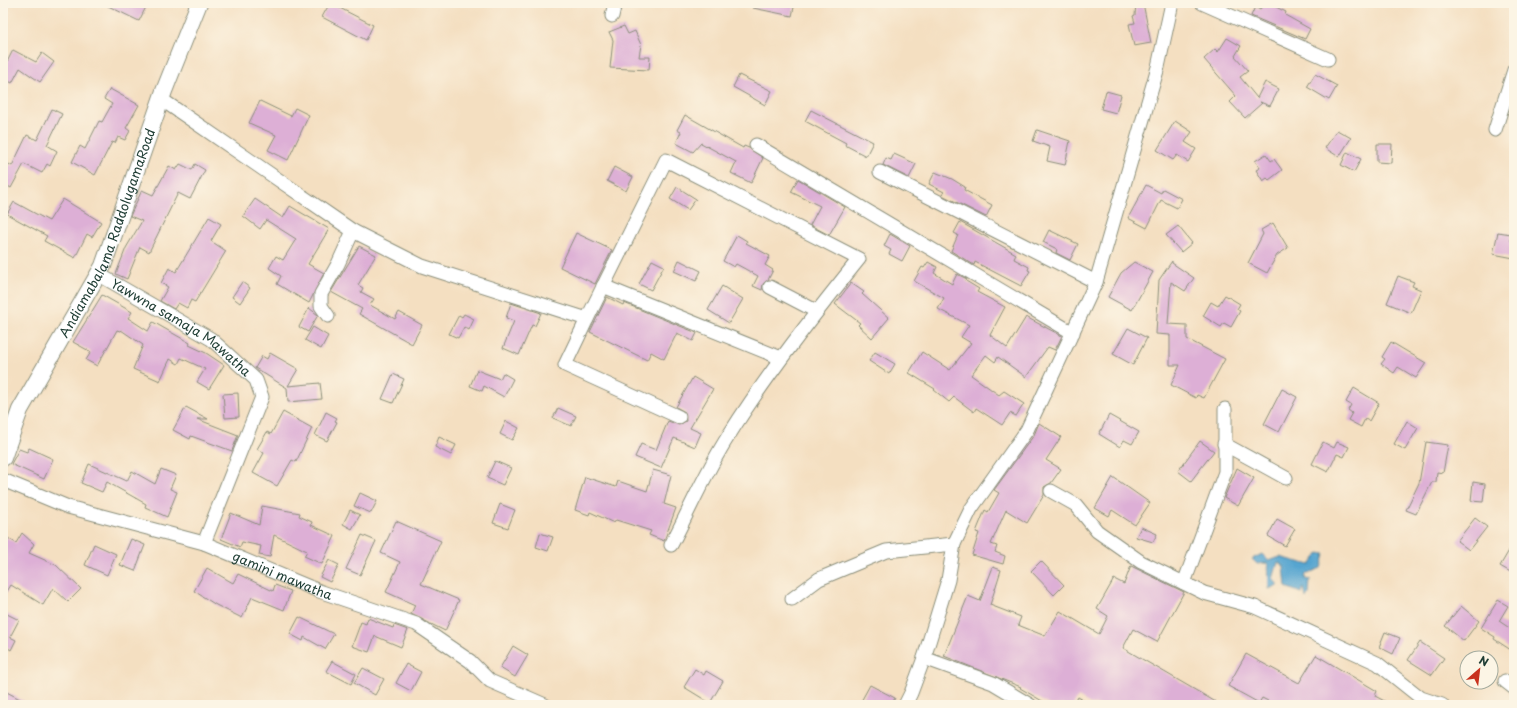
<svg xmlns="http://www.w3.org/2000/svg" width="1517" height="708" viewBox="0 0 1517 708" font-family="'Playpen Sans',sans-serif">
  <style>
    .water { fill: #56a5d0; stroke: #3a7182 }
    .building { fill: #ddafd6 }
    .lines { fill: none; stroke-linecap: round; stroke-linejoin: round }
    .minor-casing { stroke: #8a8e7a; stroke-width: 15 }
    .tertiary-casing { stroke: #8a8e7a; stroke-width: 18 }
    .minor { stroke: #fff; stroke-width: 13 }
    .tertiary { stroke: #fff; stroke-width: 16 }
    .labels { text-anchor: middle; stroke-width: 3; stroke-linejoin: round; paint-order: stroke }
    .street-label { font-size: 13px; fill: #1f3d34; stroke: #fcf5e5 }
  </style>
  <rect width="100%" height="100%" fill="#fcf5e5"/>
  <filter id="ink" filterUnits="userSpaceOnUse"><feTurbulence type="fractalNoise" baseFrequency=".025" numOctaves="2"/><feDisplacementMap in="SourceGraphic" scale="8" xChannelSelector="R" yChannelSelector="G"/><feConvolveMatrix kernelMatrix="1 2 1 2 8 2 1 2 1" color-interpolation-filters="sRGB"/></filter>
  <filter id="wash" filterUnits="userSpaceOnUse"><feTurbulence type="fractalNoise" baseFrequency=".012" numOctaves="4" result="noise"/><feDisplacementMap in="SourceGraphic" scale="16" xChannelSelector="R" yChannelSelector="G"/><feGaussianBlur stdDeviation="0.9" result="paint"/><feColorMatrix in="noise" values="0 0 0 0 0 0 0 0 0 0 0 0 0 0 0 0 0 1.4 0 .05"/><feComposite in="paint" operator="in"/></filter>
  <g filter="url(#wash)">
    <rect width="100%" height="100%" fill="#f4dfc1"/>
    <path class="water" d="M1319,553L1325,554L1321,568L1306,574L1305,579L1310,580L1309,594L1306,598L1304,588L1301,593L1286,587L1284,566L1278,562L1273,579L1278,585L1269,589L1268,563L1257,564L1252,559L1262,554L1269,561L1280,557L1310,565Z"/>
    <g id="blocks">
      <path class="building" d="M102,3H148L139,21Z
        M330,3L373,25L366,40L322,17Z
        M753,3H795L792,16L753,8Z
        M1136,3H1143L1151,43L1134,46L1129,24L1135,23L1133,16L1135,15Z
        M1263,3H1268L1286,12L1285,15L1310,29L1305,39L1251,16L1255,7L1260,10Z
        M624,26L628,34L635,31L641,45L639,57H650L649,70L610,68L613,40L609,32Z
        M1227,38L1241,46L1235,56L1248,71L1240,77L1257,98L1265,82L1279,89L1270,106L1260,102L1262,103L1245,118L1230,102L1236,96L1204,59L1215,49L1218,52Z
        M13,50L36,62L42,53L54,62L40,82L20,68L12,83L3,78V70Z
        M1315,74L1337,86L1329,100L1307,87Z
        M739,75L772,91L765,105L733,87Z
        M110,89L139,105L126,128L130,131L125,140L118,137L115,143L112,142L95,175L72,162L80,146L85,149L99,121L102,122L112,104L104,99Z
        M1106,91L1121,95L1116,113L1101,109Z
        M260,101L291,116L295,108L309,115L288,160L268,150L276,135L249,123Z
        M52,109L62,114L47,145L57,151L50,166L47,164L42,173L24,164L11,188L3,183V161L12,166L27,135L37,140Z
        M811,110L873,142L866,156L845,145L846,143L805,121Z
        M685,115L743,148L744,146L749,148L763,158L751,183L731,173L736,162L701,143L693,152L676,143L681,132L677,130Z
        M1175,121L1192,132L1185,142L1196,149L1188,162L1177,155L1173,160L1157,150Z
        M1037,130L1070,141L1065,165L1047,161L1050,147L1033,141Z
        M1337,130L1351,138L1339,157L1325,148Z
        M1377,144H1392L1391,163L1377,162Z
        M1347,152L1361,159L1354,172L1341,165Z
        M894,154L916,164L909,178L883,165L886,158L891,160Z
        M1266,154L1271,161L1274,159L1282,170L1269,180L1267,178L1263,181L1256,170L1260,168L1255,161Z
        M180,164L192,170L195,164L205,170L190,199L178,193L149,252L140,247L127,279L116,274L126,248L142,221L130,216L142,190L153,195L169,166L176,170Z
        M614,167L633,177L626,191L607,181Z
        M935,172L952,179L965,187L964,190L992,205L986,217L942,195L944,192L929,184Z
        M798,179L845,207L829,235L810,225L820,206L791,192Z
        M1146,185L1161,193L1163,189L1182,199L1177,208L1161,200L1147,228L1128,218Z
        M677,187L696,199L688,210L670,199Z
        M63,199L101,222L92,237L87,234L75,258L44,241L47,236L7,214L14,202L49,221Z
        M255,199L283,218L290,206L329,229L308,264L324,273L309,303L277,284L281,276L269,268L276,256L283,260L296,239L266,220L260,229L243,216Z
        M209,217L221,224L211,241L226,251L195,302L191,300L187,308L178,303L174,309L160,301L168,287L161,283L169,268L176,272Z
        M960,222L1016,254L1014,259L1029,267L1028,270L1030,271L1021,286L975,262L974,265L951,251L958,235L954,233Z
        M1273,223L1288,248L1277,255L1267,273L1248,263L1263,234L1261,230Z
        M1178,226L1192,243L1181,252L1166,235Z
        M1049,230L1078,244L1070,260L1056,253L1057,249L1043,242Z
        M1498,232L1511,234L1510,240L1514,241V258L1493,254Z
        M576,233L612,250L595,284L560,267Z
        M890,234L910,246L902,261L889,254L891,250L884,246Z
        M737,235L747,241L746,243L770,256L765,265L773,270L768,280L763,284L762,290L753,286L758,276L736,264L734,267L723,261Z
        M359,246L376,255L358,285L363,288L361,292L374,299L370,305L395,319L399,312L422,325L412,344L359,314L362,309L331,292Z
        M652,260L664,266L651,290L639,284Z
        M679,260L701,271L696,281L674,271Z
        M1172,261V263L1194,278L1185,291L1171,282L1168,324L1187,325V339L1225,359L1204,398L1197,395L1196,398L1171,385L1180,365H1170V335L1156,334L1159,280Z
        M928,262L937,267L934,273L952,284L957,274L967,279L966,281L979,289L977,292L1005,307L990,335L1007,348L1026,317L1062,336L1055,350L1048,347L1026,377L998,357L995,362L986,355L971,375L999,395L1004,391L1024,404L1016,416L1010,413L1002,425L976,408L974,412L954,397L949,402L934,390L935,389L909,373L922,352L950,370L971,343L961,337L969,325L938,309L944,298L914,281L922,267L924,268Z
        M1134,262L1153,272L1132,310L1108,297L1121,273Z
        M1398,276L1414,282L1412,286L1421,290L1411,313L1387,303Z
        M242,282L250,288L240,303L232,297Z
        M851,283L864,292L862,294L889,318L872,338L858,325L860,323L835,304Z
        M722,286L743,299L729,323L708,310Z
        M102,295L132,312L128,318L148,331L153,322L190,343L189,345L206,353L224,365L209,389L197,382L205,369L181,358L178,364L170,359L160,381L133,369L143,345L121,330L120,331L117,330L97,366L86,360L91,352L73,342Z
        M1225,295L1240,304L1237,309L1240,311L1231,327L1224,323L1221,327L1203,316L1211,302L1218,306Z
        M607,297L623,305L624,303L697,333L693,341L677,333L664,359L651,352L647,360L590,332Z
        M511,303L541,313L535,326L532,325L519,355L503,348L514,321L506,318Z
        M309,308L318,315L308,332L299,327Z
        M464,314L474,319L469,330L464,327L458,338L449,334L459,315L462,317Z
        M313,327L328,336L321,349L305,340Z
        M1128,328L1147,338L1133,365L1113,354Z
        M1391,342L1426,363L1416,378L1398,367L1394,373L1381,364L1385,359L1382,357Z
        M875,352L895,364L889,374L869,361Z
        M270,353L298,369L288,386L320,383L322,399L288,402L287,388L255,368L262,356L267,359Z
        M477,370L500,379L503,373L513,379L504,397L484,386L482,391L470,386Z
        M393,374L404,379L393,403L382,399Z
        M693,377L713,389L690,428L701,433L695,447L674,438L661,468L635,457L641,444L656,450L668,421L679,425L686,421L685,412L676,407Z
        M1354,388L1379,403L1369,421L1365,419L1361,427L1348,420L1352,413L1348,410L1351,405L1346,402Z
        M1282,389L1297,397L1279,432L1264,424Z
        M238,393L239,417L225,418L223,394Z
        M186,407L208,419H197L238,435L232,451L191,436L190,439L173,430Z
        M558,408L576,416L571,426L553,418Z
        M283,412L312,428L296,462L292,460L277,486L253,473L264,453L257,449L267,432L271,434Z
        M326,412L337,418L335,421L337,422L327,441L315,435Z
        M1109,415L1139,432L1132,444L1124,440L1120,447L1099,434Z
        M506,421L519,428L512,440L500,434Z
        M1407,421L1418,428L1405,450L1394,444Z
        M1039,423L1061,437L1046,460L1061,469L1051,483L1044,487V495L1027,523L1006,510L991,544L997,546L995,552L1005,556L1003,564L972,555L979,533L976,532L985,510L988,512L999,493L994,490L1034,435Z
        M439,437L456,445L451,455L435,447Z
        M1200,441L1214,451L1191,481L1178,471Z
        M1323,442L1334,448L1337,442L1349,447L1344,457L1337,454L1328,472L1312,464Z
        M1426,442L1448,445L1443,473L1437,472L1436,482H1432L1416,514L1406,510L1419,483Z
        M29,448L53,459L44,479L11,464L19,449L27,452Z
        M495,461L511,468L503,485L487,478Z
        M89,464L127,481L132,471L155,484L161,469L176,475L170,489L177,492L167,517L145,507L146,504L107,482L102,492L81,483Z
        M1237,468L1254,478L1238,506L1224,498Z
        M653,470L671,475L664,504L676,508L664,541L649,535L651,531L616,520L614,523L590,512L589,515L575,510L585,477L616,487L618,481L647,491Z
        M1113,477L1150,503L1135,525L1112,510L1109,516L1095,508Z
        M1473,482L1485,484L1483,502L1471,501Z
        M360,493L377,501L371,513L354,506Z
        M500,504L515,510L508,528L493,523Z
        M262,506L300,513L299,516L312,522L311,525L335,536L322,564L304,556L307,551L274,535L270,557L259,555L261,546L242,542L240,547L221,539L231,513L259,525Z
        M350,510L360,515L352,529L343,524Z
        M1475,518L1487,527L1469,550L1457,541Z
        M1277,519L1295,529L1285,546L1268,536Z
        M396,521L441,541L421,584L459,600L445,631L411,614L415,605L386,592L400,562L381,553Z
        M1141,527L1157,534L1153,542L1136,537Z
        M22,533L34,544L29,553L56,565L81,589L68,602L53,588L43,605L11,585L3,598V535L16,543Z
        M540,533L553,537L548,551L536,547Z
        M362,535L376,541L360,575L346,569Z
        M131,539L145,545L135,571L120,565Z
        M1514,542V574L1500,566Z
        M94,544L116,554L107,575L85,565Z
        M329,560L339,565L330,582L320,577Z
        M1041,561L1064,585L1054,595L1031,571Z
        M1131,566L1184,592L1157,642L1133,629L1123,648L1221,705H1092L1078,697L1073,705H1049L1020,688L1021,687L944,656L968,596L980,601L993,567L1001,570L990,605L1021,617L1018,625L1045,636L1060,611L1099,634L1108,616L1097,609L1114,579L1124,584Z
        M207,568L233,583L238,574L273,591L275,585L291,591L284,610L252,597L242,618L216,605L194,591Z
        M1498,600L1508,606L1499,621L1514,631V652L1494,639L1495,637L1481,628Z
        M1461,606L1479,621L1464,641L1445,626Z
        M3,612L19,620L10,637L16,640L11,650L5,646L3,649Z
        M299,617L334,634L325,649L304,637L303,641L290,634Z
        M368,618L393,628L394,625L408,630L401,647L375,636L369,652L352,646L361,622L366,624Z
        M1385,632L1400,638L1393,654L1379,647Z
        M1420,642L1444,658L1432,675L1408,660Z
        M513,646L528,655L515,677L500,668Z
        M1246,654L1299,683L1316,655L1377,691L1375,696L1392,705H1276L1262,698L1259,703L1228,686Z
        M332,661L356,674L351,684L326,671Z
        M406,664L421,672L411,691L396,683Z
        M363,668L384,679L375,695L354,683Z
        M695,669L704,675L706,671L723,681L710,703L684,687Z
        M870,685L895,698L891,705H859Z
        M3,690L31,705H3Z"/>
    </g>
  </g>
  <g filter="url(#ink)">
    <use href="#blocks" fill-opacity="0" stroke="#8a8e7a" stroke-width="1"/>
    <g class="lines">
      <g class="minor-casing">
        <g id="minor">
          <path d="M1202,3L1328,59"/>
          <path d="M612,16L615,3"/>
          <path d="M161,99L353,231L422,266L587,319L666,160L859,259C813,316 768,373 729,435C707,469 690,509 671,545"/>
          <path d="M1495,130L1514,70"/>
          <path d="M756,145L1073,333"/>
          <path d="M880,172L1096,282"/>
          <path id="s1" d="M98,274L211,339L256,380L262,397L204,543"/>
          <path d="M603,286L781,358"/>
          <path d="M770,287L816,311"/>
          <path d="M328,316L321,306V294L338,264L353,231"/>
          <path d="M587,319L565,365L679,417"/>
          <path d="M1224,444L1286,478"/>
          <path id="s2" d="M3,480L68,507L204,543L319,591L416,624L470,661L490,681L545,705"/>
          <path d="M1051,491L1076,505L1097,531L1141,562L1204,593L1255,607L1377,663L1421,698L1442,705"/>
          <path d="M1184,583L1225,472V409"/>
          <path d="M792,599L819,579L886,551L954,544"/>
          <path d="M924,658L993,683L1030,705"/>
          <path d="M1505,681L1514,688"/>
          <path d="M905,705L911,693L924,658L948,580L954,544L971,509L1027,430L1096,282L1158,67L1172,3"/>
        </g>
      </g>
      <g class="tertiary-casing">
        <g id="tertiary">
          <path id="s3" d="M3,458L20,410L103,266L164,91L199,3"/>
        </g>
      </g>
      <use href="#minor" class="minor"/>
      <use href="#tertiary" class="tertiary"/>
    </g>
  </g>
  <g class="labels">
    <g class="street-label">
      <text dy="5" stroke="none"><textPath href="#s3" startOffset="249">Andiamabalama RaddolugamaRoad</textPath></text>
      <text dy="5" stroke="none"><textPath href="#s1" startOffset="99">Yawwna samaja Mawatha</textPath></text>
      <text dy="5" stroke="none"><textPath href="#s2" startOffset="296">gamini mawatha</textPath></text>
    </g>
  </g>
  <rect width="1517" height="708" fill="none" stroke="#fcf5e5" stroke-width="16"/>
  <g transform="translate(1479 670) rotate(28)"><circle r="19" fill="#fcf5e5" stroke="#a4ab9e"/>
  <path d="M0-3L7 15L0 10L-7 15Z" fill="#c8321e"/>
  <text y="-6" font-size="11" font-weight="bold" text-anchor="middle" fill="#1f3d34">N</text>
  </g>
</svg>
